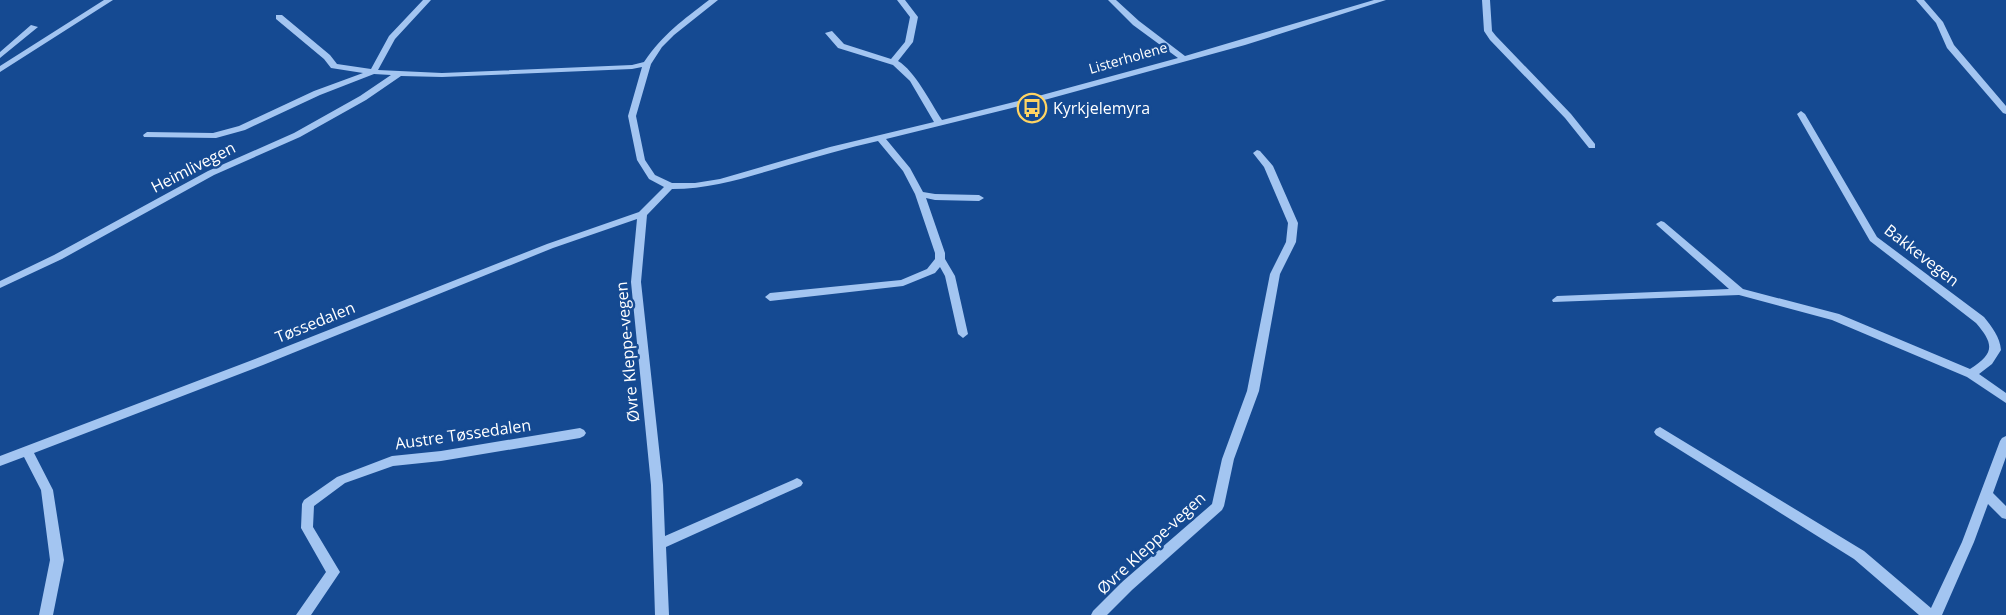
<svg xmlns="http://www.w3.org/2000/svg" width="2006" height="615" viewBox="0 0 2006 615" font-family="'Open Sans',sans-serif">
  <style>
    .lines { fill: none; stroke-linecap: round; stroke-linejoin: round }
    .minor { fill: #a3c5f1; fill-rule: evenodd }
    .labels { text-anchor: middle; stroke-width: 5; stroke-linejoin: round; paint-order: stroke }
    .far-street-label { font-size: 14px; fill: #fff; stroke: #154a92 }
    .poi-label { font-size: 16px; fill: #fff; stroke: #154a92; text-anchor: start }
    .street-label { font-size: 16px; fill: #fff; stroke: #154a92 }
  </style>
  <rect width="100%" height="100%" fill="#154a92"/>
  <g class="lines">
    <path class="minor" d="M104,0H113L0,72V66Z
      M423,0H431L395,39L378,70L442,73L632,65L644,62C664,33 682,21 709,0H718L674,35L662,47L651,64L636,116L645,160L655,175L672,183H695L720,179L830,147L934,122L910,81L893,65L838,48L825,33L832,31L844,44L891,59L905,42L910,17L897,0H905L918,17L913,42L898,61C915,71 930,102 942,120L1042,95L1178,58L1133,25L1108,0H1116L1139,21L1185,56L1374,0H1386L1245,45L1048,99L886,139L910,168L923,192L935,194L979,195L984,198L979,201L935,200L926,198L945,253V259L955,276L968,334L963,338L958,334L945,276L940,267L935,273L903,286L770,301L765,297L770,293L901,280L927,269L935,259V253L915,194L903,171L878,141C847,148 816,157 785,166C747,177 712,189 672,189L647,215L641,282L663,485L665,536L793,480L797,478L801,480L803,483L801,486L666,547L669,615H655L651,485L631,282L637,219L553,248L263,365L34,453L53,490L64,560L53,615H39L50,560L41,490L24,457L0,466V456L255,359L547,244L639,212L664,187L649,179L637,160L628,116L642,67L632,69L442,77L401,76L366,100L300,137L214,175L62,259L0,288V281L54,255L208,171L294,133L360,96L391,75L374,74L320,95L245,130L216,138L144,137L143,135L147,132L213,133L239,126L314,91L363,73L331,68L324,59L276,19V15H282L330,55L337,64L371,69L389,36Z
      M1482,0H1490L1492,31L1496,36L1571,114L1595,144V148H1589L1565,118L1490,40L1484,31Z
      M1916,0H1924L1943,22L1954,45L2006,106V114L2003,113L1947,48L1936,23Z
      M31,25L38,27L0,58V52Z
      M1801,111L1805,114L1877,237L1984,317C1992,327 2000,337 2001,350L1992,364L1979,374L2006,393V403L1967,377L1832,320L1739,295L1553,302L1552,300L1557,296L1729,289L1658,226L1656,224L1661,221L1664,222L1743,289L1839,314L1970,369C1995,353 1994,344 1976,323L1870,241L1797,114Z
      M1257,150L1260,151L1273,166L1298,223L1296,242L1280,274L1259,391L1234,459L1224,506L1222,510L1132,590L1107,615H1091L1093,611L1122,582L1212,504L1222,459L1247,391L1270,274L1286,242L1288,223L1264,167L1253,153Z
      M1660,427L1864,551L1931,608L1962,542L2000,441L2002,438L2006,436V457L1993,493L2006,506V519L2002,518L1988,504L1974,542L1942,615H1919L1854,559L1656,435L1654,432L1656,429Z
      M580,428L584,430L586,433L584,436L580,438L441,461L393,466L345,483L314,506L313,527L340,572L311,615H296L326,572L301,528L302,504L304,500L337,477L392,456L441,451Z"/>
  </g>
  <defs>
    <g id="bus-ring" transform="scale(1.5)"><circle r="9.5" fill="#154a92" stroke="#ffd463" stroke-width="1.5"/><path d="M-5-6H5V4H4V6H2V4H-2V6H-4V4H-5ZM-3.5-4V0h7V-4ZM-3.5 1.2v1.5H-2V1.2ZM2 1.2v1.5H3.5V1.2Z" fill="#ffd463"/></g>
  </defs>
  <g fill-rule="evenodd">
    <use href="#bus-ring" x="1032" y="108"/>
  </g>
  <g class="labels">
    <g class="far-street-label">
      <text transform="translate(1128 58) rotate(-16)" y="5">Listerholene</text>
    </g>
    <g class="poi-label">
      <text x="1053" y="114">Kyrkjelemyra</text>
    </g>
    <g class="street-label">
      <text transform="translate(193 167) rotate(-27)" y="6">Heimlivegen</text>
      <text transform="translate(1922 255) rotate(38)" y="6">Bakkevegen</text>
      <text transform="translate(315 322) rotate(-22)" y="6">Tøssedalen</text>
      <text transform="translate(627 352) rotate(-95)" y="6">Øvre Kleppe-vegen</text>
      <text transform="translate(463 434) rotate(-8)" y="6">Austre Tøssedalen</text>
      <text transform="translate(1151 543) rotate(-43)" y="6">Øvre Kleppe-vegen</text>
    </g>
  </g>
</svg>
